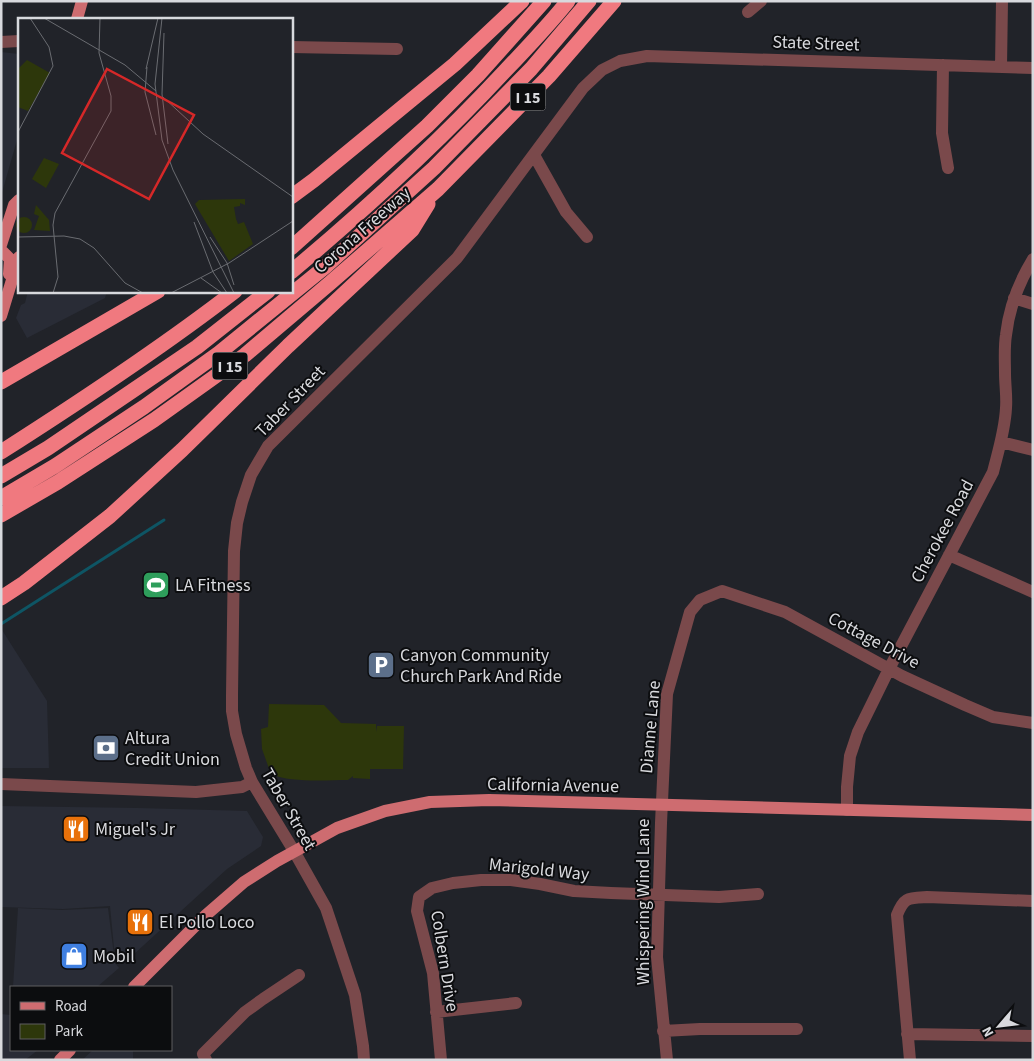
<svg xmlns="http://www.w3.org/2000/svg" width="1034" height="1061" viewBox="0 0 1034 1061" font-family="'Source Sans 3',sans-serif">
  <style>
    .built { fill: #292c36 }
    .green { fill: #2d370b }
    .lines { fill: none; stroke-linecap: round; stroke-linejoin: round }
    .stream { stroke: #0e5564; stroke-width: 3 }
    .minor { stroke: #7a494b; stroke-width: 12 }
    .major { stroke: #ce6c70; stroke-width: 12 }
    .highway { stroke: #f0797f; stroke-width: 15 }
    .labels { text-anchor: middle; stroke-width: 4; stroke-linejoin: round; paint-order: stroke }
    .shield { fill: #0c0d0f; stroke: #9b9c9f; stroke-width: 1 }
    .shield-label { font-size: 16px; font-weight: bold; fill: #d8d9dd }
    .street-label { font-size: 18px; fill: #d8d9dd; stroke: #0c0d0f }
    .poi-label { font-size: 18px; fill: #d8d9dd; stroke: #0c0d0f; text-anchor: start }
    .inset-road { fill: none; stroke: #6a6c71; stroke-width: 1 }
    .view { fill: #d62828; fill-opacity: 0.15; stroke: #d62828; stroke-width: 2.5 }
    .inset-edge { fill: none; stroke: #d8d9dd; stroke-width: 2.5 }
  </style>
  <rect width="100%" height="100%" fill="#212329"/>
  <path class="built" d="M1,52L19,54V133L1,196Z
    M28,291H107L105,298L27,338L16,318L21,305L25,303Z
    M2,630L47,701L49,768H1Z
    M1,806L138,808L247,811L263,837L261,846L227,869L133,955L123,954L114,948L110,906L63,909L1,907Z
    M18,908L61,910L108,908L115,963L119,968L97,987H13Z
    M1,1014L11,1015V1050H38L25,1060H1Z
    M93,1050H133V1060H82Z"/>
  <path class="green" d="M269,704L324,705L341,723L376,724V732L377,726H404L403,769H370V779L353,778V776L348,780C327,780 290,783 271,774L262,749L261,729L268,727Z"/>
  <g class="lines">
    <path class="stream" d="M1,624L164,520"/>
    <path class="minor" d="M748,12L761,1
      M1,42L19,41
      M291,47L397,49
      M943,65L942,133L948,168
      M1001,67L1002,1
      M534,155L566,212L587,237
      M1014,298L1033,304
      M1001,442L1033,450
      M949,555L1033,592
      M1,784L196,792L242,787L252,782
      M847,810V787L850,756L858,732L889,669L993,472C998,452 1005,430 1006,408C1007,397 1005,385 1005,373C1005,361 1004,347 1006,335C1009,308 1019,282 1033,259
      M436,1012L516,1003
      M663,1031L700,1029H797
      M907,1034L1033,1036
      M206,1060L203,1054L245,1012L263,999L299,975
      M364,1060L363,1046L355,995L326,908L294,851L252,782L246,768L236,734L232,711V695L234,551L237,523L242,502L251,475L268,446L457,258L583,88L602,70L620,61L647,56L1033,68
      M441,1060L433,973L417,911L419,897L432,888L453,883L481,880H511L540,884L574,891L611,893L719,897L758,894
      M667,1060L657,957L661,823L667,694L690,612L700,600L722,591L785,612L902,676L965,705L993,717L1033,723
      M910,1060L897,915C904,897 908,898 927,897L1033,901"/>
    <path class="major" d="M77,19L82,1
      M1,245L14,205L19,200
      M1,250L10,259L9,274
      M1,316L19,257
      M134,987L206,915L244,882L277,861L308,844L337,828L385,811L430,802L489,800L1033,815
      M60,1060L70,1050"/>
    <path class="highway" d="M291,197L314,180L455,64L522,1
      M291,248L427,126L478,75L544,1
      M291,272C366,209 438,143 504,72C526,49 548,26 568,1
      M1,382L158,291
      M1,452C81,401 160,349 235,291
      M1,476L48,448L197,347L268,291
      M1,498L55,466L144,407L219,353L325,267L434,168L531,69L589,1
      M1,515L58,482L154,420L245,355L330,283L438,189L549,76L614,1
      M1,598L24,583L110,516L182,450L288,346L412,230L428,204"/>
  </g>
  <defs>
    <g id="stadium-square" transform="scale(1.4375)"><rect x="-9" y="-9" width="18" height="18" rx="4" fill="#2e9e5b" stroke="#0c0d0f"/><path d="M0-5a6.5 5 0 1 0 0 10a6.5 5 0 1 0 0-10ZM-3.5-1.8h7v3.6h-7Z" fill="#fff"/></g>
    <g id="parking-square" transform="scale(1.4375)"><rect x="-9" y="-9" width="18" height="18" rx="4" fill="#5c6f8a" stroke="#0c0d0f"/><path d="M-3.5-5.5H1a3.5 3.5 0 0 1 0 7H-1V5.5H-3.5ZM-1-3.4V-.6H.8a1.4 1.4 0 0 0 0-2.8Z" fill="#fff"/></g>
    <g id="bank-square" transform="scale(1.4375)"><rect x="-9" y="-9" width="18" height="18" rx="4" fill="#5c6f8a" stroke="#0c0d0f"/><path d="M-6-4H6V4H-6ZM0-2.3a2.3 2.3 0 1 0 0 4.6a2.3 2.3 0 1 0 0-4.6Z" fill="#fff"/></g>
    <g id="restaurant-square" transform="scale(1.4375)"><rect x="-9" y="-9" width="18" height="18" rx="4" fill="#e8710a" stroke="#0c0d0f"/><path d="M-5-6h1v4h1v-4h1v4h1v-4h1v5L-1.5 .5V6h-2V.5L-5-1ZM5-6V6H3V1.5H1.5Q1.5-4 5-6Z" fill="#fff"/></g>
    <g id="shop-square" transform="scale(1.4375)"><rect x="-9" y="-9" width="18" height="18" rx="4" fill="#3f7fe0" stroke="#0c0d0f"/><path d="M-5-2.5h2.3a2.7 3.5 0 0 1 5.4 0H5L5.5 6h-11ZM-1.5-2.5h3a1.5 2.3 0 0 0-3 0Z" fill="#fff"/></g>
  </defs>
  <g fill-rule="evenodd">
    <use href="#stadium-square" x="156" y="585"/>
    <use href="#parking-square" x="381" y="665"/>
    <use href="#bank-square" x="106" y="748"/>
    <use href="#restaurant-square" x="76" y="829"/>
    <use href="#restaurant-square" x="140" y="922"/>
    <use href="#shop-square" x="74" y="956"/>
  </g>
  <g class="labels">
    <g class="shield">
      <rect x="510.5" y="83.5" width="35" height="27" rx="4"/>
      <rect x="212.5" y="352.5" width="35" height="27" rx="4"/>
    </g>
    <g class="shield-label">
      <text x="528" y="103">I 15</text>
      <text x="230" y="372">I 15</text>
    </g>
    <g class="street-label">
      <text transform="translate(816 43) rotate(2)" y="6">State Street</text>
      <text transform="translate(362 230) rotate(-41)" y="6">Corona Freeway</text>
      <text transform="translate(290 401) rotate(-46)" y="6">Taber Street</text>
      <text transform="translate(942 531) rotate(-62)" y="6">Cherokee Road</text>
      <text transform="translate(874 640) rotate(28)" y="6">Cottage Drive</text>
      <text transform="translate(650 727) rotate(-85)" y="6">Dianne Lane</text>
      <text transform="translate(553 785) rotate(1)" y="6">California Avenue</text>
      <text transform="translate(289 809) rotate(60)" y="6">Taber Street</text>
      <text transform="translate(539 869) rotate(6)" y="6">Marigold Way</text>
      <text transform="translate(643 902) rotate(-90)" y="6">Whispering Wind Lane</text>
      <text transform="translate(445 961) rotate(81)" y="6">Colbern Drive</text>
    </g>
    <g class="poi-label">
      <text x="175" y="591">LA Fitness</text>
      <text x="400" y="661">Canyon Community<tspan x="400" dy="21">Church Park And Ride</tspan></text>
      <text x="125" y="744">Altura<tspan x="125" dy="21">Credit Union</tspan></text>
      <text x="95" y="835">Miguel's Jr</text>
      <text x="159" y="928">El Pollo Loco</text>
      <text x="93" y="962">Mobil</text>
    </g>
  </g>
  <g transform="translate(18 18)">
    <rect width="275" height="275" fill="#212329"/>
    <path d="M9,42L32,55L10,93L0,89V51ZM26,140L41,146L28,170L14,161ZM227,181V187L222,185V188L216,189L218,201L220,206L226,204L235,226L211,243L177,186L181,182ZM18,187L31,202L32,213L16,212L21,198L16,196ZM-2 207a8 8 0 1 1 16 0a8 8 0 1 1-16 0Z" fill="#2d370b"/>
    <path class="inset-road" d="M26,0L107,47L138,73M144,0L137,66L144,122L155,152L216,275M146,15L144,76L150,126M129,49L127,74L138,117M128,51L140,0M145,79L185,116L275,179M0,114L35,48L31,29L12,0M176,204L195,254L209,275M0,219L46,218L62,221L76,230L107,265L125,275M192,219L209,245L216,267M183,260L204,275M35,275L40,259L35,207L37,195L93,93V78L81,35L82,0M153,275L211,245L275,203"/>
    <path class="view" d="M89,51L176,97L131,181L44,135Z"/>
    <rect width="275" height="275" class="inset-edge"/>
  </g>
  <rect width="1034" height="1061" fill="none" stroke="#d8d9dd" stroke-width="5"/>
  <rect x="10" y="986" width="162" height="65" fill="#0c0d0f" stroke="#5e5f61"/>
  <rect x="20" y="1002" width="25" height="8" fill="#ce6c70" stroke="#5e5f61"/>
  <text x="55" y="1011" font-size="15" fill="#d8d9dd">Road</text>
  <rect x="20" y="1024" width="25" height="15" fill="#2d370b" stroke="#5e5f61"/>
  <text x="55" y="1036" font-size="15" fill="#d8d9dd">Park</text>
  <g transform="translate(999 1026) rotate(242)" stroke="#0c0d0f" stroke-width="4" paint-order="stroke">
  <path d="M0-4L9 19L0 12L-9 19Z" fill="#d8d9dd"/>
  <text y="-8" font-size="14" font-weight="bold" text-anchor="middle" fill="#d8d9dd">N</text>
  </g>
</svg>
